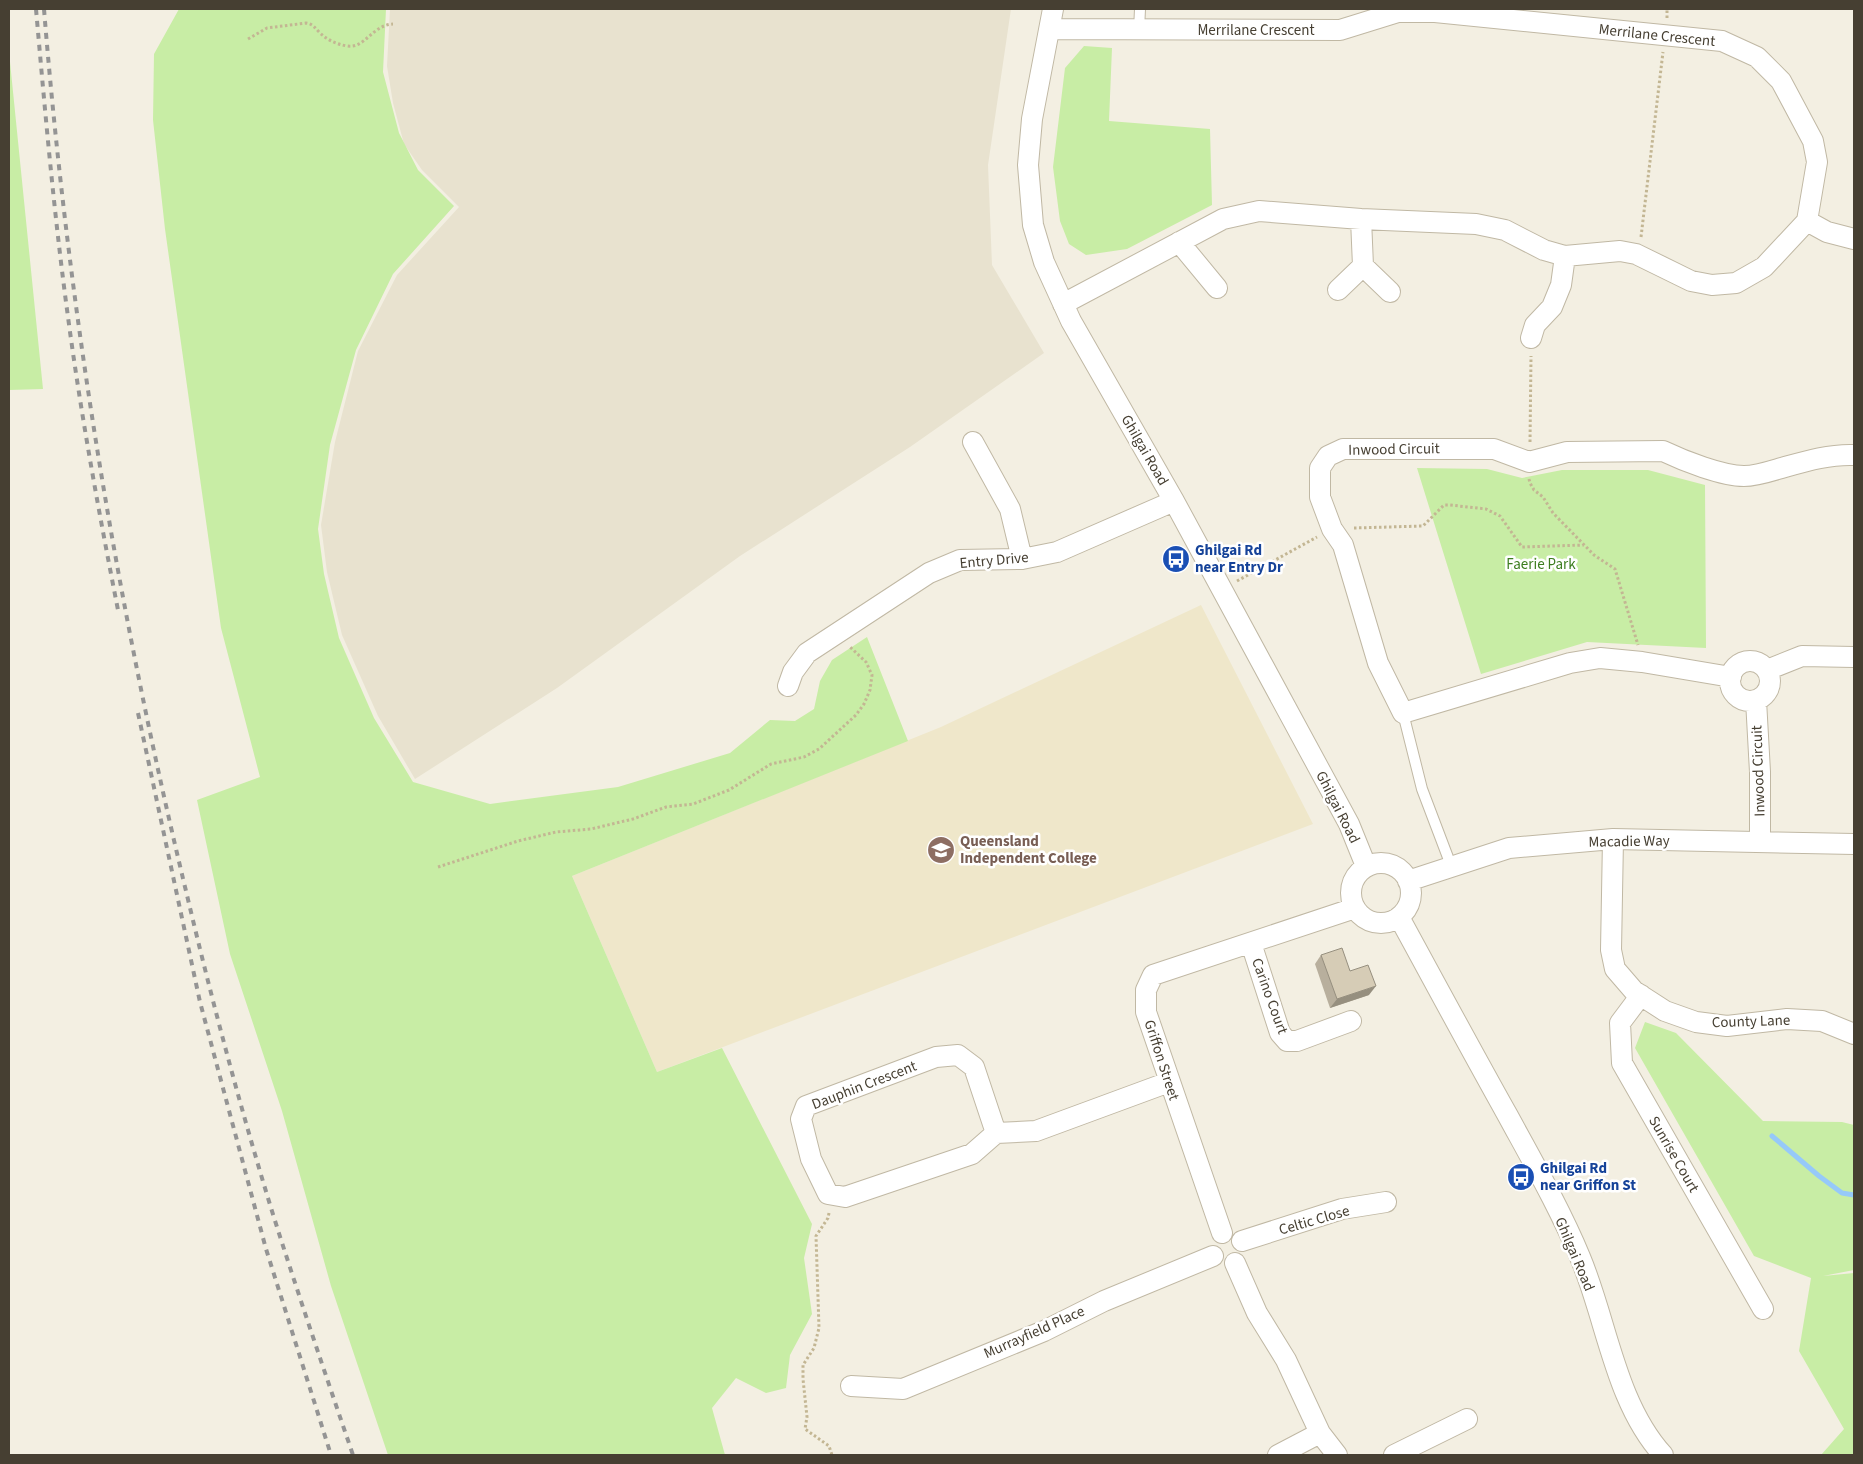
<svg xmlns="http://www.w3.org/2000/svg" width="1863" height="1464" viewBox="0 0 1863 1464" font-family="'Source Sans 3',sans-serif">
  <style>
    .residential { fill: #e8e2cf }
    .education { fill: #efe7ca }
    .green { fill: #c8eda5 }
    .lines { fill: none; stroke-linecap: round; stroke-linejoin: round }
    .stream { stroke: #96c9f9; stroke-width: 5 }
    .lane-casing { stroke: #c0b8a4; stroke-width: 12 }
    .street-casing { stroke: #c0b8a4; stroke-width: 22 }
    .path { stroke: #c3b693; stroke-width: 3; stroke-dasharray: 2.5 2.5; stroke-linecap: butt }
    .lane { stroke: #fff; stroke-width: 10 }
    .street { stroke: #fff; stroke-width: 20 }
    .rail { stroke: #949494; stroke-width: 4; stroke-dasharray: 6 6; stroke-linecap: butt }
    .wall { fill: #b8af9d }
    .shaded-wall { fill: #968f7f }
    .building { fill: #d6ccb6; stroke: #968f7f }
    .labels { text-anchor: middle; stroke-width: 5; stroke-linejoin: round; paint-order: stroke }
    .street-label { font-size: 15px; fill: #463f32; stroke: #fff }
    .transit-label { font-size: 15px; font-weight: bold; fill: #164399; stroke: #fff; text-anchor: start }
    .park-label { font-size: 15px; fill: #3c7d1f; stroke: #fff }
    .education-label { font-size: 15px; font-weight: bold; fill: #785e54; stroke: #fff; text-anchor: start }
  </style>
  <rect width="100%" height="100%" fill="#f3efe2"/>
  <path class="residential" d="M390,9H1011L988,165L992,265L1044,353L910,447L740,556L557,688L415,779L378,716L342,635L327,572L321,525L335,442L358,351L397,275L459,207L422,170L404,144L393,103L387,66Z"/>
  <path class="education" d="M1201,605L1313,824L657,1072L572,876L941,727Z"/>
  <path class="green" d="M179,9H386L383,72L399,133L418,170L454,206L393,274L356,350L330,445L318,529L324,574L339,638L374,718L413,782L490,804L618,787L730,753L770,720L795,721L814,709L820,681L832,660L867,637L908,741L572,876L657,1072L722,1048L812,1224L804,1258L812,1314L790,1355L786,1388L766,1393L736,1378L712,1408L725,1455H388L331,1286L282,1111L230,954L197,800L260,777L221,628L165,229L153,120L154,54Z
    M1084,46L1112,48L1109,121L1210,129L1212,205L1127,249L1086,255L1069,244L1060,221L1053,167L1065,68Z
    M9,52L43,389L9,390Z
    M1417,468L1487,469L1522,478L1562,470H1648L1705,485L1706,648L1587,642L1481,674Z
    M1645,1022L1676,1033L1763,1121L1842,1122L1854,1125V1270L1823,1276L1854,1273V1455H1821L1844,1429L1799,1351L1811,1278L1754,1256L1635,1048Z"/>
  <g class="lines">
    <path class="stream" d="M1772,1136L1819,1176L1842,1193L1854,1195"/>
    <g class="lane-casing">
      <path id="lane" d="M1139,30L1140,9
        M1403,713L1422,789L1452,868"/>
    </g>
    <g class="street-casing">
      <path id="street" d="M1053,9L1032,119L1028,165L1033,225L1044,262L1071,321L1174,501L1349,824L1366,866
        M1050,29L1340,30L1398,12H1435L1722,41L1757,57L1781,81L1813,141L1817,162L1807,221L1764,267L1736,283L1712,285L1691,281L1636,254L1620,251L1565,256L1544,250L1505,230L1476,224L1361,219L1259,211L1223,219L1063,304
        M1807,221L1827,232L1854,239
        M1179,242L1217,288
        M1363,266L1390,292
        M1338,290L1363,266L1361,219
        M1531,338L1535,325L1552,307L1561,285L1565,256
        M973,442L1010,509L1022,559
        M1730 681a20 20 0 1 1 40 0a20 20 0 1 1-40 0Z
        M1767,670L1802,656L1854,657
        M1731,677L1642,662L1600,658L1570,663L1403,713L1378,663L1343,545L1332,529L1320,497V468L1328,456L1343,449H1494L1529,462L1567,452L1663,451C1684,461 1722,476 1744,476C1755,476 1768,472 1778,469C1803,462 1828,454 1854,455
        M788,686L793,672L807,653L929,573L960,560L1022,559L1057,552L1174,501
        M1756,700L1760,772V842
        M1613,839L1611,950L1615,969L1634,991L1665,1011L1696,1022L1727,1026L1787,1019L1822,1021L1854,1034
        M1351 893a30 30 0 1 1 60 0a30 30 0 1 1-60 0Z
        M1408,881L1509,848L1613,839L1854,844
        M1399,917C1435,983 1471,1050 1508,1116C1533,1162 1560,1209 1580,1257C1607,1321 1615,1402 1663,1455
        M1251,943L1280,1033L1287,1041H1297L1351,1021
        M1641,995L1620,1023L1622,1063L1763,1309
        M996,1133L974,1067L958,1055L936,1057L806,1106L801,1119L811,1159L828,1194L845,1197L972,1154L996,1133L1036,1131L1169,1082
        M1222,1233L1146,1012V990L1153,975L1355,908
        M1242,1241L1342,1209L1386,1202
        M1235,1263L1257,1313L1286,1360L1320,1433L1337,1455
        M851,1386L903,1389L1044,1331L1104,1301L1213,1256
        M1278,1455L1320,1433
        M1394,1455L1467,1419"/>
    </g>
    <path class="path" d="M1667,18V9
      M248,39L267,28L306,23C313,24 315,28 319,32C327,40 336,44 347,46C365,49 372,25 393,24
      M1641,237L1663,52
      M1530,442L1531,356
      M1529,479L1530,483L1534,490L1543,497L1553,513L1594,555L1615,569L1638,645
      M1354,528L1423,526L1444,505H1450L1486,509L1500,516L1522,547L1584,545
      M1237,581L1317,537
      M438,867L518,841L556,832L591,829L633,819L666,807L693,804L729,790L771,764L804,757L819,749L856,715L864,704L870,690L872,675L866,662L849,646
      M829,1213L828,1218L816,1236L819,1328L814,1348L803,1365V1379L807,1417L805,1429L829,1446L832,1455"/>
    <use href="#lane" class="lane"/>
    <use href="#street" class="street"/>
    <path class="rail" d="M36,9C45,111 54,214 68,317C81,415 99,513 118,610
      M44,9C68,306 116,601 186,891C211,997 239,1103 271,1208C297,1291 325,1373 353,1455
      M138,713L200,1002L266,1249L331,1455"/>
  </g>
  <path class="wall" d="M1321,955L1350,971L1369,995L1330,1008L1315,964Z"/>
  <path class="shaded-wall" d="M1376,986L1369,995L1330,1008L1337,999Z"/>
  <path class="building" d="M1342,948L1350,971L1368,965L1376,986L1337,999L1321,955Z"/>
  <defs>
    <g id="bus-disc" transform="scale(1.4375)"><circle r="9.5" fill="#1a4fb4" stroke="#fff"/><path d="M-5-6H5V4H4V6H2V4H-2V6H-4V4H-5ZM-3.5-4V0h7V-4ZM-3.5 1.2v1.5H-2V1.2ZM2 1.2v1.5H3.5V1.2Z" fill="#fff"/></g>
    <g id="school-disc" transform="scale(1.4375)"><circle r="9.5" fill="#8d6e63" stroke="#fff"/><path d="M0-5L7-2L0 1L-7-2ZM-4 1L0 2.5L4 1V4Q0 6-4 4Z" fill="#fff"/></g>
  </defs>
  <g fill-rule="evenodd">
    <use href="#bus-disc" x="1176" y="559"/>
    <use href="#school-disc" x="941" y="850"/>
    <use href="#bus-disc" x="1521" y="1177"/>
  </g>
  <g class="labels">
    <g class="street-label">
      <text x="1256" y="35">Merrilane Crescent</text>
      <text transform="translate(1657 35) rotate(6)" y="5">Merrilane Crescent</text>
      <text transform="translate(1394 449) rotate(-1)" y="5">Inwood Circuit</text>
      <text transform="translate(1145 450) rotate(60)" y="5">Ghilgai Road</text>
      <text transform="translate(994 560) rotate(-5)" y="5">Entry Drive</text>
      <text transform="translate(1758 771) rotate(-92)" y="5">Inwood Circuit</text>
      <text transform="translate(1338 807) rotate(63)" y="5">Ghilgai Road</text>
      <text transform="translate(1629 841) rotate(-1)" y="5">Macadie Way</text>
      <text transform="translate(1270 996) rotate(70)" y="5">Carino Court</text>
      <text transform="translate(1751 1021) rotate(-2)" y="5">County Lane</text>
      <text transform="translate(1162 1060) rotate(72)" y="5">Griffon Street</text>
      <text transform="translate(864 1085) rotate(-21)" y="5">Dauphin Crescent</text>
      <text transform="translate(1674 1154) rotate(60)" y="5">Sunrise Court</text>
      <text transform="translate(1314 1220) rotate(-16)" y="5">Celtic Close</text>
      <text transform="translate(1575 1254) rotate(67)" y="5">Ghilgai Road</text>
      <text transform="translate(1034 1332) rotate(-24)" y="5">Murrayfield Place</text>
    </g>
    <g class="transit-label">
      <text x="1195" y="555">Ghilgai Rd<tspan x="1195" dy="17">near Entry Dr</tspan></text>
      <text x="1540" y="1173">Ghilgai Rd<tspan x="1540" dy="17">near Griffon St</tspan></text>
    </g>
    <g class="park-label">
      <text x="1541" y="569">Faerie Park</text>
    </g>
    <g class="education-label">
      <text x="960" y="846">Queensland<tspan x="960" dy="17">Independent College</tspan></text>
    </g>
  </g>
  <rect width="1863" height="1464" fill="none" stroke="#463f32" stroke-width="20"/>
</svg>
